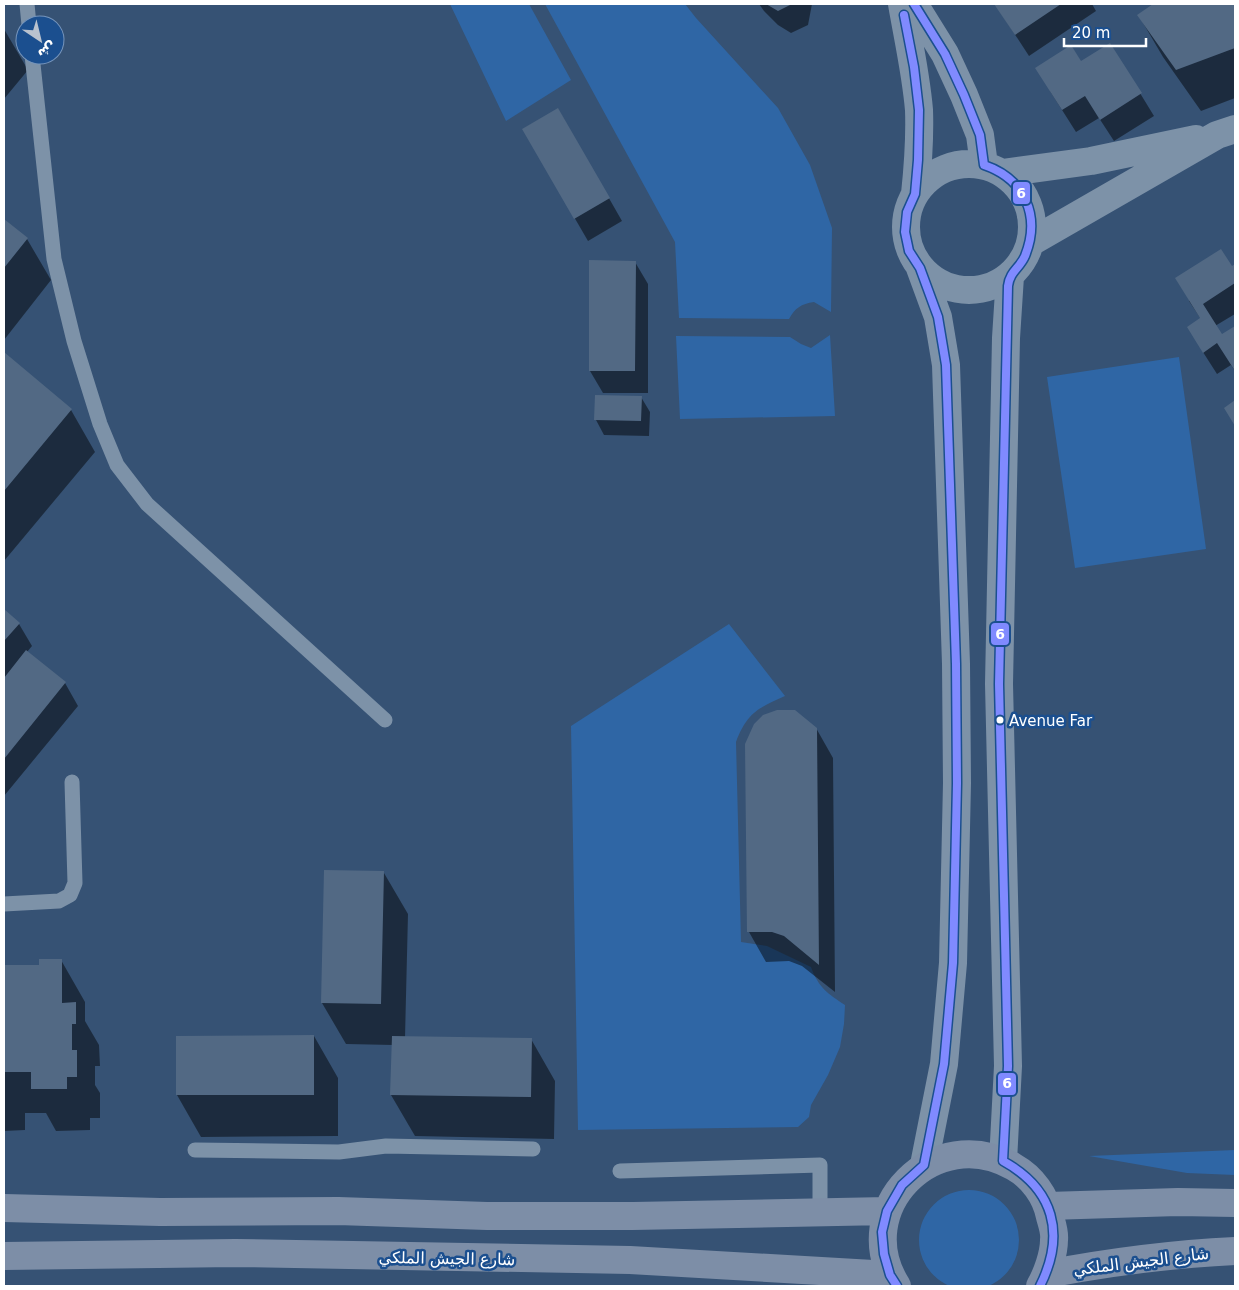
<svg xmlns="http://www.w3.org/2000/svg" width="1239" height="1290" viewBox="0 0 1239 1290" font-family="'DejaVu Sans','Noto Naskh Arabic',sans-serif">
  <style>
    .green { fill: #2f66a5 }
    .shadow { fill: #0007 }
    .building { fill: #526984 }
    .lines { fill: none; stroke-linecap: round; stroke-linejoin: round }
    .service { stroke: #7d92a8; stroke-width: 15 }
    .tertiary { stroke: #7d92a8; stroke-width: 28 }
    .primary { stroke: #7d8ea7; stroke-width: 28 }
    .bus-1-casing { stroke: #1b4f8f; stroke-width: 11 }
    .bus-1 { stroke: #808aff; stroke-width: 8 }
    .bus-dot { fill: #fff; stroke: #1b4f8f; stroke-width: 2 }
    .labels { text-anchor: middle; stroke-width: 5; stroke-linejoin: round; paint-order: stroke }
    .bus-label { font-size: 15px; fill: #fff; stroke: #1b4f8f; text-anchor: start }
    .street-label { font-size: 16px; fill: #fff; stroke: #1b4f8f }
    .line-badge { stroke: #1b4f8f; stroke-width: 2 }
    .badge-label { font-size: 14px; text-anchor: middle; font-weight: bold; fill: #fff }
  </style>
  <rect width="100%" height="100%" fill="#365274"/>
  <path class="green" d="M450,4H529L571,80L506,121Z
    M545,4H685L696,18L778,108L810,165L832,228L831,312L814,302C801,304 795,308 789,319L679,318L675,242Z
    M830,335L835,416L680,419L676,336L790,337L801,344L811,348Z
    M1179,357L1206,549L1075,568L1047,377Z
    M729,624L785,696C758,708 747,713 736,742L741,942L767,946L811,967C818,987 828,994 845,1005L844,1024L840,1047L828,1075L811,1105L809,1117L798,1127L578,1130L571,726Z
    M1235,1150V1175L1187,1173L1089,1156Z
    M919 1240a50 50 0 1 1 100 0a50 50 0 1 1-100 0Z"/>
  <path class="shadow" d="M759,4H812L808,25L791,33L778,25L764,11Z
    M995,4H1092L1096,11L1029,56Z
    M1156,4H1235V98L1201,111L1163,57L1139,16Z
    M4,29L28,70L4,99Z
    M1110,44L1154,116L1114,141L1099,118L1076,132L1050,91L1081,63Z
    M558,109L622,221L588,241L523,129Z
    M4,220L27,239L51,280L4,340Z
    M635,262L648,284V393H603L590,371Z
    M1235,265V314L1215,326L1222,336L1235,328V371L1231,365L1217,374L1201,349V319L1189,301Z
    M4,353L71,410L95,452L4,561Z
    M641,397L650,412L649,436L604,435L596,420Z
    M4,610L19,624L32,646L27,652L65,683L78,706L4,796Z
    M816,728L833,758L835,992L802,966L789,961L766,962L749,932L746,744Z
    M384,873L408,914L405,1038L531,1039L555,1081L554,1139L415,1136L391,1095L393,1045L346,1044L322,1003Z
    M61,960L85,1002V1021L99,1045L100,1066H95V1085L100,1093V1118H90V1130L56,1131L46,1113H25V1130L4,1131V966H40Z
    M314,1036L338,1078V1136L201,1137L177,1095V1037Z"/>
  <path class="building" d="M766,4H792L778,11Z
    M994,4H1061L1015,35Z
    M1153,4H1235V48L1176,70L1137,15Z
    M1110,43L1142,93L1100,120L1085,96L1062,110L1035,68L1071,45L1081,61Z
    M558,108L610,198L574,219L522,129Z
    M4,219L28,238L4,268Z
    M1221,249L1232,266L1235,264V283L1203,304L1222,334L1235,326V371L1217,343L1203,353L1187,327L1200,318L1175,278Z
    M589,260L636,261L635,371H589Z
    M4,352L72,409L4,491Z
    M595,395L642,396L641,421L594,420Z
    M1235,400V426L1224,408Z
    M4,609L20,623L4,641Z
    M26,650L66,682L4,759V678Z
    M777,710H795L817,728L819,965L784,936L772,932H747L745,744L754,724L763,715Z
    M324,870L384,871L381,1004L321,1003Z
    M39,959H62V1003L76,1002V1024H72V1050H77V1077H67V1089H31V1072H4V965H39Z
    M314,1035V1095H176V1036Z
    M392,1036L532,1038L531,1097L390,1095Z"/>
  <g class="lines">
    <path class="service" d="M27,4L29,25
      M32,55L54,259L74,341L100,424L117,465L147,504L385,720
      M4,904L59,901L70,895L75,883L72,782
      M195,1150L339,1152L386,1146L533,1149
      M620,1171L820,1165V1212"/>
    <path class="tertiary" d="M902,4C908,39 916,74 919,110C920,138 918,166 915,194
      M914,4L945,54L964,95L980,135L984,165
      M906 227a63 63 0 1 1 126 0a63 63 0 1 1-126 0Z
      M1002,173L1091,161L1196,139
      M1031,242L1217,135L1235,129
      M920,268L938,317L946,365L956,664L957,783L953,963L944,1064L924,1165
      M1003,1161L1008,1066L999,684L1006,338L1010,276"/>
    <path class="primary" d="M1048,1206L1178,1202L1235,1203
      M4,1208L160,1212L338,1211L487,1216H633L887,1211
      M4,1256L235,1253L630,1260L890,1275
      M1047,1274C1110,1262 1172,1254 1235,1251
      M897,1286C848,1209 935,1121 1014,1167C1032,1177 1046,1196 1050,1217C1052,1224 1055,1232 1054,1240C1054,1254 1047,1274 1040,1286"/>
    <g class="bus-1-casing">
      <path id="bus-1" d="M914,4L945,54L964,95L980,135L984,165C1025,179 1041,216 1025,256C1020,268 1010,271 1008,286L999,684L1008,1066L1003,1161C1054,1189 1066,1234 1040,1286
        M897,1286L890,1275L884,1254L882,1232L887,1211L902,1185L924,1165L944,1064L953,963L957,783L956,664L946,365L938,317L920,268L909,251L905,232L907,212L915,194L918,160L919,110L914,67L904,15"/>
    </g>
    <use href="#bus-1" class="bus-1"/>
  </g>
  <circle class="bus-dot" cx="1000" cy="720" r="4.5"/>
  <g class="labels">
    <g class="bus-label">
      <text x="1009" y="726">Avenue Far</text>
    </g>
    <g class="street-label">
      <text transform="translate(447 1258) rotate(1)" y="6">شارع الجيش الملكي</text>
      <text transform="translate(1141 1261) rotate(-7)" y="6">شارع الجيش الملكي</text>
    </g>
  </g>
  <g class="line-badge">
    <rect x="1012" y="181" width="19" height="24" rx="5" fill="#808aff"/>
    <rect x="990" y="622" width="20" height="24" rx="5" fill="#808aff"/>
    <rect x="997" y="1072" width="20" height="24" rx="5" fill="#808aff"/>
  </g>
  <g class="badge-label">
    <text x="1021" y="198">6</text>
    <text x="1000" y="639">6</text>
    <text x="1007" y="1088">6</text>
  </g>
  <rect width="1239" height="1290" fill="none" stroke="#ffffff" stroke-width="10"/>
  <g transform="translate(40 40) rotate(145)"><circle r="24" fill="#1b4f8f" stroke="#7695bc"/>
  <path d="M0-4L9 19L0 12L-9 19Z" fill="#b9c2ce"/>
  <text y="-8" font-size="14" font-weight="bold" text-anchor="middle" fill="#ffffff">ش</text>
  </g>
  <path d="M1064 38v8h82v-8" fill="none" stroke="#ffffff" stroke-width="2.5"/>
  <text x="1072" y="38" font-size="15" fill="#ffffff" stroke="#1b4f8f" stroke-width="4" paint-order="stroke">20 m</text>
</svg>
